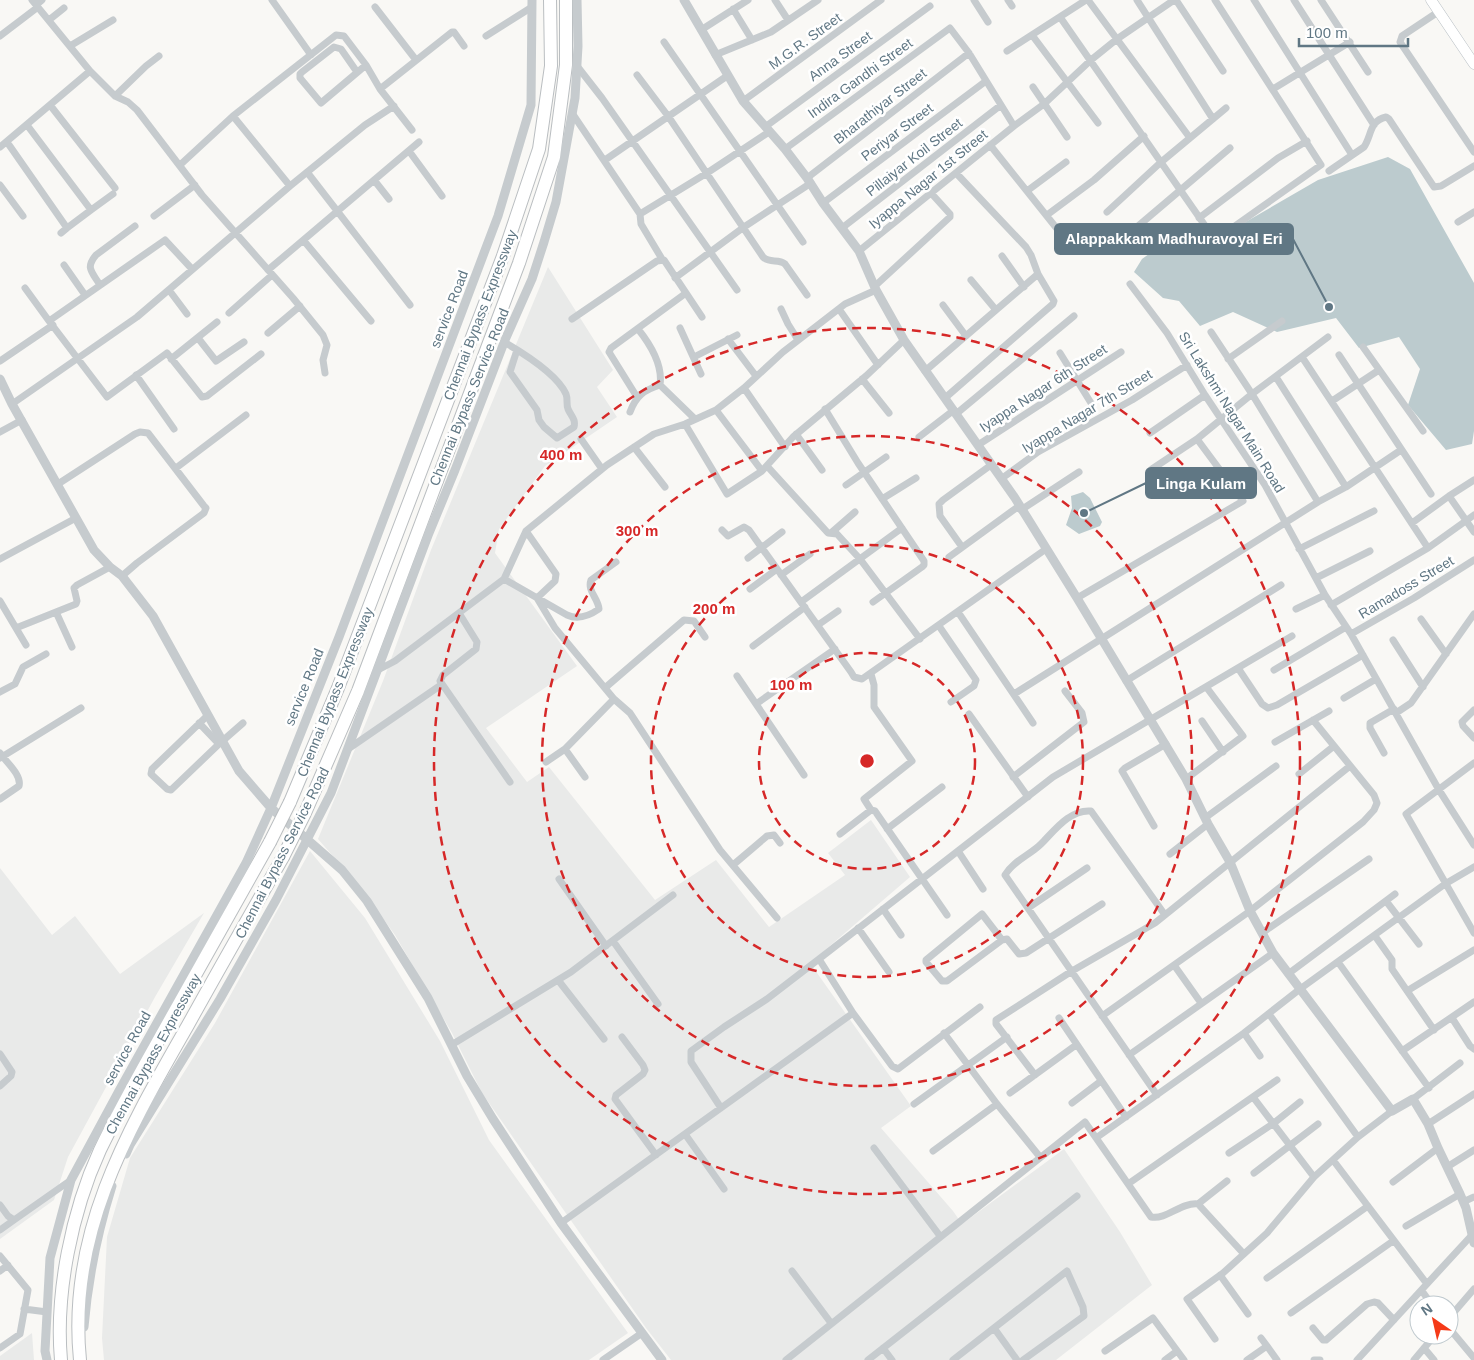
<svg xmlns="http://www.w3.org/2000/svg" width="1474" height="1360" viewBox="0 0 1474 1360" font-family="Arial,sans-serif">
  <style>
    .built { fill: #e9eae9 }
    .water { fill: #bccbce }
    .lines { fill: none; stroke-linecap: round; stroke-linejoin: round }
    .secondary-casing { stroke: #b7bec3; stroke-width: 11 }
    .trunk-casing { stroke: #babec1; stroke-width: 14 }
    .minor { stroke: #c6cbce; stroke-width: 7 }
    .tertiary { stroke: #c6cbce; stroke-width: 9 }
    .secondary { stroke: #fff; stroke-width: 10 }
    .trunk { stroke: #fff; stroke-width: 12 }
    .trunk-bridge-casing { stroke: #babec1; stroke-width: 14; stroke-linecap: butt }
    .trunk-bridge { stroke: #fff; stroke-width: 12 }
    .ring { fill: none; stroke: #d62828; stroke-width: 2.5; stroke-dasharray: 9 6 }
    .labels { text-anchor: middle; stroke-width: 5; stroke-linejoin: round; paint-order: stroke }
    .street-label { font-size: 14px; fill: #607784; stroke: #fff }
    .centre { fill: #d62828; stroke: #fff; stroke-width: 2.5 }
    .ring-label { font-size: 15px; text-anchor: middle; font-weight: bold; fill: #d62828; stroke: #fff; stroke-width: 5; stroke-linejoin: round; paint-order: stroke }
    .leader { fill: none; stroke: #607784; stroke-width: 2 }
    .callout-dot { fill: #607784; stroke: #fff; stroke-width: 2 }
    .callout { fill: #607784; stroke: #607784; stroke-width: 2 }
    .callout-label { font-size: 15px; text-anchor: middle; font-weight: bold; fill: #fff }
  </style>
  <rect width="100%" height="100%" fill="#f9f8f5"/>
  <path class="built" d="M548,267L613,370L597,387L617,417L545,466L499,529L495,553L577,666L486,728L527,782L549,767L655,900L716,860L769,927L845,875L828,853L871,820L910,877L810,963L911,1106L881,1128L953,1211L962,1224L1064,1149L1120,1232L1152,1285L1056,1360H671L646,1328L482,1093L452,1033L395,935L364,892L318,839L383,681L431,550Z
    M310,851L365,918L440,1041L489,1140L628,1333L589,1360H104L102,1338L107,1237L130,1158L215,1023Z
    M0,868L52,935L75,916L120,974L204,913L155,997L68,1157L54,1200L0,1239Z
    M32,1333L34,1360H0V1356Z"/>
  <path class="water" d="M1388,157L1410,169L1474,283V431L1472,444L1446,450L1408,405L1420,369L1399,337L1359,348L1336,318L1277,332L1233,312L1200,326L1179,301L1163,298L1134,272L1142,259L1175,235H1223L1318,180Z
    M1083,492L1090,498L1102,522L1100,526L1079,534L1066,525L1072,508L1071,496Z"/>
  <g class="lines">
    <g class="secondary-casing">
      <path id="secondary" d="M1431,0L1474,64"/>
    </g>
    <g class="trunk-casing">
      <path id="trunk" d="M290,802L338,688L503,256L539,149L551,66L550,0
        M305,813L358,691L519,263L554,157L566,65V0
        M61,1360C55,1293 72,1211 100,1150C121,1106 146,1063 170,1020C203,961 237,901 270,842
        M80,1360C67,1233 128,1130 188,1025C219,969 251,913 283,857"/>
    </g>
    <path class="minor" d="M32,0L90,71L115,96L128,102L137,110L202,195L293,298L323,335L327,345L323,360L325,373
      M272,0L311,55
      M775,0L788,20
      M974,0L988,22
      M1008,0L1012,6
      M1088,0L1190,138
      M1137,0L1213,119
      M1176,0L1223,71
      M1254,0L1352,155
      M1294,0L1374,125
      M1321,0L1368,72
      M36,5L42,0
      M375,7L416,60
      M733,9L752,40
      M1438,12L1402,36L1400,42L1474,152
      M1060,17L1215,240L1321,165L1215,0
      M49,20L64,8
      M701,30L748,0
      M1032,35L1098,123
      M0,36L38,7
      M486,36L532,7
      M664,42L803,242
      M70,46L113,20
      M1007,51L1086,0
      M715,55L771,32L818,0
      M577,66L602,98L737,290
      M357,72L341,49L334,47L302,72L300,74V78L321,103L366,65
      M637,75L668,116L763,257C770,264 778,258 785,264L807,295
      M1033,87L1067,137
      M380,89L452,32H454L464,46
      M1273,89L1350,42
      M115,96L146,66L159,56
      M743,101L881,0
      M50,105L115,188
      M572,113L640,214L641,224L662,259
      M233,116L290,186
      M27,125L91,210L67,228
      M765,127L930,6
      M7,142L67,228L61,233
      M990,145L1058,230
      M0,147L90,71
      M785,149L950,28L969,53L1014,126
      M409,151L442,196
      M605,160L727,76
      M180,165L233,116L336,35L344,36L366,65L380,89L412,130
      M1329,171L1364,147C1372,135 1369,121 1386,117L1389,119L1434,187L1441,186L1474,166
      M307,172L410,305
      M807,178L969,53
      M374,180L389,199
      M0,185L23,216
      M1027,191L1066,162
      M823,203L986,81
      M91,210L113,194
      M1107,212L1160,163L1226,108
      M640,214L707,173L769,132
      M1047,215L1094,180L1144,136
      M154,216L195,185
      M1199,218L1278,158L1307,141
      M1458,222L1474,212
      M842,228L1001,105
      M1124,238L1230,148
      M304,241L371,321
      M859,251L1014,126L1044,104L1091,60L1117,39L1174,0
      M1002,256L1024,287
      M64,265L85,295
      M192,269L165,240L49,321L107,397L167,353L202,397L207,396L261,354
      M268,270L419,142
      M675,278L744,227L811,183
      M971,280L996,310
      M1130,284L1167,333L1205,395L1265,485L1325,595L1351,634L1439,790L1474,845
      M100,285C92,272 85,268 96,255L135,226
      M875,286L950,217V214L931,193
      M25,288L49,321
      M169,290L187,314
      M686,293L702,317
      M943,305L966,336
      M781,309L788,324L798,340
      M839,309L878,365
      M229,313L272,275
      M572,319L657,261L664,260L686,293L611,348L609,352L637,397
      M680,328L701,374
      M638,329C650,344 663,365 660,385L695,419
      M1211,332L1252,394L1318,502
      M268,333L300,306
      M198,338L216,361L244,342
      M728,339L756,376
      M504,342C523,353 557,374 566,394C568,399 566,404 568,409C571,416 576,419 574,427L557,438L544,427L539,420L537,410L510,372L517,350
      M1363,347L1423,431
      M1060,353L1091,403
      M1339,355L1431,494
      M694,357L737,335
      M1302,357L1428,548
      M171,359L217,322
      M1228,359L1282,321
      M0,361L53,325
      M925,371L1038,274
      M136,375L174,429
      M1276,377L1346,487
      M862,379L889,413
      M744,388L785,447
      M945,398L1053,304L1054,301L1038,274L1031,255L1026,247L956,173
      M1332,401L1379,370
      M12,404L137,317L290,186L365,125L394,106
      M825,409L858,463L924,561V565L922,567L873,602
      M716,410L762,471
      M630,412C636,396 644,390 660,385
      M956,414L1074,316
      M685,424L727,494L762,471L793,437L866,376L904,340
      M0,432L22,420
      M1150,433L1205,395
      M796,434L822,470
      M919,437L954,410
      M581,439L602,469
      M978,445L1121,352
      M634,447L665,487
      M767,466L828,533L837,534L860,559L920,639
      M176,468L246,415
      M1152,469L1197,439L1252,394L1328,337
      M1001,479L1038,452L1132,400L1187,365
      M58,484L135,434L140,432L148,433L204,506L206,508L204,513L137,563L122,576
      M846,485L886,457
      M1449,496L1474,532
      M882,499L916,478
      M1021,510L1079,472
      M1412,523L1449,496L1474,480
      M722,530L728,536L744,527L749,530L851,672L854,677L862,679L1046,549
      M526,531L556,574L555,581L537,598L555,628L614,699L565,749L546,762
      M831,533L855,512
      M962,547L940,516L939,504L943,500L991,465
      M1299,549L1374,511
      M949,557L1019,506
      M748,558L782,532
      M0,559L76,518
      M781,575L810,554
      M1316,578L1370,551
      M504,579L567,615C578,620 589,616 599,609C598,598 587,591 591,580L616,562
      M750,589L777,569
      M1077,598L1243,501L1197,439
      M0,601L26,645
      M801,602L902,528
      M1331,605L1428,548L1474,515
      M1296,609L1325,595
      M56,612L72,647
      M958,612L1033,723
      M459,613L477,642L476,649L443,675L440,681L510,782
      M1421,619L1446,654
      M818,625L838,611
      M939,626L976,680L974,686L951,702
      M16,628L76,604L77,601L74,588L77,585L110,567
      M1351,634L1414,598L1474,560
      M1393,640L1423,687
      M753,646L805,607
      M1238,668L1262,704L1268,708L1277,705L1363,655
      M1274,670L1346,627
      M376,671L395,661L504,579L526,531L607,465L654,434L685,424L716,410L744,388L783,352L845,304L876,290
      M871,674L874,685V707L912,761L864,799L871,810
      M737,676L756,704
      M1126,681L1281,585
      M606,687L684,620L694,621L705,637
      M0,692L15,684L23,667L46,654
      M1014,694L1318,502L1346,487L1401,450
      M1344,698L1376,679
      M614,699L630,713L720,850L777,918
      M1474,710L1462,722L1463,726L1474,738
      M1396,713L1411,703L1474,614
      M969,714L1028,797
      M208,715L152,769L151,774L167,789L171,790L219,744L243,723
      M1202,721L1223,752
      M199,723L219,744
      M1275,742L1329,711
      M348,749L441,685
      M565,749L585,777
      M1384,753L1370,728V723L1394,709
      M0,758L81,708
      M1474,763L1406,814L1474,933
      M1299,774L1334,746
      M804,775L756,704L835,649
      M1013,777L1084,722L1082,713L1065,691
      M1186,779L1243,736L1207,688
      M0,799L19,786C22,775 6,762 0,753
      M1205,818L1276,766
      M1154,826L1122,771L1125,768L1166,744
      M887,829L942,787
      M840,834L871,810L875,811L947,915
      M958,851L983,889
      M1170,854L1208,824
      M733,865L767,836L774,835L780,843
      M559,879L606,946
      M1386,901L1419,944
      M1028,908L1087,868
      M883,909L901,935
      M858,928L889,972
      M1262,933L1369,859
      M1375,936L1392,960V969L1434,1030
      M1002,940L982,914L926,960V962L942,981H947L1002,940L1007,939L1019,954L1026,953L1102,904
      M613,941L658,1004
      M1338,962L1429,1088
      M1174,965L1201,1003
      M1288,974L1395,894
      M558,980L604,1039
      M1407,991L1474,950
      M853,1013L892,1066L898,1069L980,1007
      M1269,1014L1358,1137
      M1102,1016L1250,911L1363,822L1374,810L1377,803L1374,795L1313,720
      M1059,1018L1126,1117
      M1452,1018L1470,1046L1474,1049
      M944,1033L997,1104L1040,1157
      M1244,1033L1260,1056
      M622,1037L643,1065L645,1070L643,1074L616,1095L615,1099L656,1155
      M453,1044L571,972L673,895
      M1402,1051L1474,1002
      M0,1054L12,1072L11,1076L0,1086
      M1129,1055L1273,953
      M1035,1075L996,1024V1020L1072,971L1155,923L1350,766
      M1010,1093L1076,1045
      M1157,1095L1005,875C1013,861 1030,855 1041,844C1054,831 1070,809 1091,811L1165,915
      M1253,1097L1314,1177
      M1413,1099L1460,1063
      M1072,1103L1101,1081
      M914,1104L1007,1037
      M721,1108L691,1062V1051L724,1027L767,999L819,959
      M1428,1124L1474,1094
      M685,1134L724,1189
      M1096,1138L1244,1033L1300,989L1445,884L1474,867
      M874,1148L940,1236
      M933,1151L997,1104
      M1229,1153L1274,1123L1300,1102
      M1333,1160L1427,1284
      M1447,1167L1474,1150
      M1254,1173L1318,1124
      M1393,1182L1438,1148
      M1128,1184L1277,1080
      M1463,1202L1474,1197
      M1198,1204L1227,1181
      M0,1205L8,1216L14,1220L71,1180
      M561,1223L853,1013L819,959L1053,777L1292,636
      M1406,1226L1460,1194
      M0,1230L14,1220
      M0,1256L28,1290L20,1334L0,1348
      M0,1271L8,1265
      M792,1271L831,1323
      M1220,1275L1248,1314
      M1267,1278L1368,1206
      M1422,1291L1432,1305
      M24,1309L47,1312
      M1291,1313L1393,1241
      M1449,1318L1474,1289
      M994,1328L1017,1360
      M1313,1328L1323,1340H1326L1367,1304L1374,1302L1378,1303L1394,1320
      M1449,1328L1474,1358
      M1215,1339L1187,1299L1223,1273L1267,1233L1314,1177L1358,1137L1392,1111
      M1267,1346L1277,1360
      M883,1348L892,1360
      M1424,1348L1434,1360
      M1105,1351L1153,1318L1184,1360
      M603,1360L642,1333
      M786,1360L1085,1122L1151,1217C1167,1220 1181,1202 1198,1204L1243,1253
      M868,1360L1077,1196
      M953,1360L1067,1271L1083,1307L1084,1316L1023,1360
      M1165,1360L1177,1351
      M1247,1360L1267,1346L1261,1338
      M1314,1360H1320
      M1357,1360L1471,1236
      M1414,1360L1435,1335"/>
    <path class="tertiary" d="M684,0L743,101L785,149L807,178L823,203L859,251L876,290L904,340L1015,498L1077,598L1186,779L1208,824L1230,862L1250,911L1273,953L1392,1111L1413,1099L1428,1124L1438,1148L1460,1194L1466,1208L1474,1243
      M0,379L12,404L94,550L110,567L122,576L153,616L239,771L271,808L342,870L367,901L428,998L467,1076L493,1119L561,1223L662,1360
      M126,1154L130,1145L220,999L276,900L331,793L429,533L455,470L505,340L532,279L544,242L556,202L575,98L578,46L577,0
      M84,1327C88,1278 97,1234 112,1186
      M47,1360L45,1351L50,1258L71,1180L119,1091L246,863L271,808L339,637L498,216L531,105L532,0"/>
    <use href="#secondary" class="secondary"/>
    <use href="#trunk" class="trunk"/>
    <g class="trunk-bridge-casing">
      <path id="trunk-bridge" d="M270,842L290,802
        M283,857L305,813"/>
    </g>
    <use href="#trunk-bridge" class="trunk-bridge"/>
  </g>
  <g class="ring">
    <circle cx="867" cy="761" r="108"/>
    <circle cx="867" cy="761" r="216"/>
    <circle cx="867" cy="761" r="325"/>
    <circle cx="867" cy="761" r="433"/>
  </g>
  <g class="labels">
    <g class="street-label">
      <text transform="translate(805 41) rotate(-36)" y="5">M.G.R. Street</text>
      <text transform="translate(840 56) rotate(-36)" y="5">Anna Street</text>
      <text transform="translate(860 78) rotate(-36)" y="5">Indira Gandhi Street</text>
      <text transform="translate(880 106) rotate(-38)" y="5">Bharathiyar Street</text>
      <text transform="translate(897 132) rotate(-37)" y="5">Periyar Street</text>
      <text transform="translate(914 157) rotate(-38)" y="5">Pillaiyar Koil Street</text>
      <text transform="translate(928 179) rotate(-39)" y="5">Iyappa Nagar 1st Street</text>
      <text transform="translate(449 309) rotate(-69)" y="5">service Road</text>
      <text transform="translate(480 315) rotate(-69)" y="5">Chennai Bypass Expressway</text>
      <text transform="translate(1043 388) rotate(-33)" y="5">Iyappa Nagar 6th Street</text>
      <text transform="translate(469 397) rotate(-68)" y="5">Chennai Bypass Service Road</text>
      <text transform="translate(1087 411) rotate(-31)" y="5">Iyappa Nagar 7th Street</text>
      <text transform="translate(1232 412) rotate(58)" y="5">Sri Lakshmi Nagar Main Road</text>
      <text transform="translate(1406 587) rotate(-31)" y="5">Ramadoss Street</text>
      <text transform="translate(304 687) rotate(-68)" y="5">service Road</text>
      <text transform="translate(335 692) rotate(-68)" y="5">Chennai Bypass Expressway</text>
      <text transform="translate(282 853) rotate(-63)" y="5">Chennai Bypass Service Road</text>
      <text transform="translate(127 1048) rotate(-61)" y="5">service Road</text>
      <text transform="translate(153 1054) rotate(-61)" y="5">Chennai Bypass Expressway</text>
    </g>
  </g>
  <circle cx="867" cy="761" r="8" class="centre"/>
  <g class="ring-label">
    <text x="561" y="460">400 m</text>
    <text x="637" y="536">300 m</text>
    <text x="714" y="614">200 m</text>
    <text x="791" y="690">100 m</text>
  </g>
  <path class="leader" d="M1329 307L1293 239M1084 513L1146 483"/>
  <g class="callout-dot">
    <circle cx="1329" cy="307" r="5"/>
    <circle cx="1084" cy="513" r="5"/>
  </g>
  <g class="callout">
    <rect x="1055" y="224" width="238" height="30" rx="5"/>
    <rect x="1146" y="468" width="110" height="30" rx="5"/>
  </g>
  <g class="callout-label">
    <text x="1174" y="244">Alappakkam Madhuravoyal Eri</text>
    <text x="1201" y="489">Linga Kulam</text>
  </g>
  <g transform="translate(1434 1320) rotate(326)"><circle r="24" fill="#ffffff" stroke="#bfc9ce"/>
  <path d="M0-4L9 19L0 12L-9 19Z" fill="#f53a18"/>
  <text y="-8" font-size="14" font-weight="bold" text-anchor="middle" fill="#607784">N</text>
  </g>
  <path d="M1299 38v8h109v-8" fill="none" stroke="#607784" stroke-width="2.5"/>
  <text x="1306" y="38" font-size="15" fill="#607784" stroke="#ffffff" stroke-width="4" paint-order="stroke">100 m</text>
</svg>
